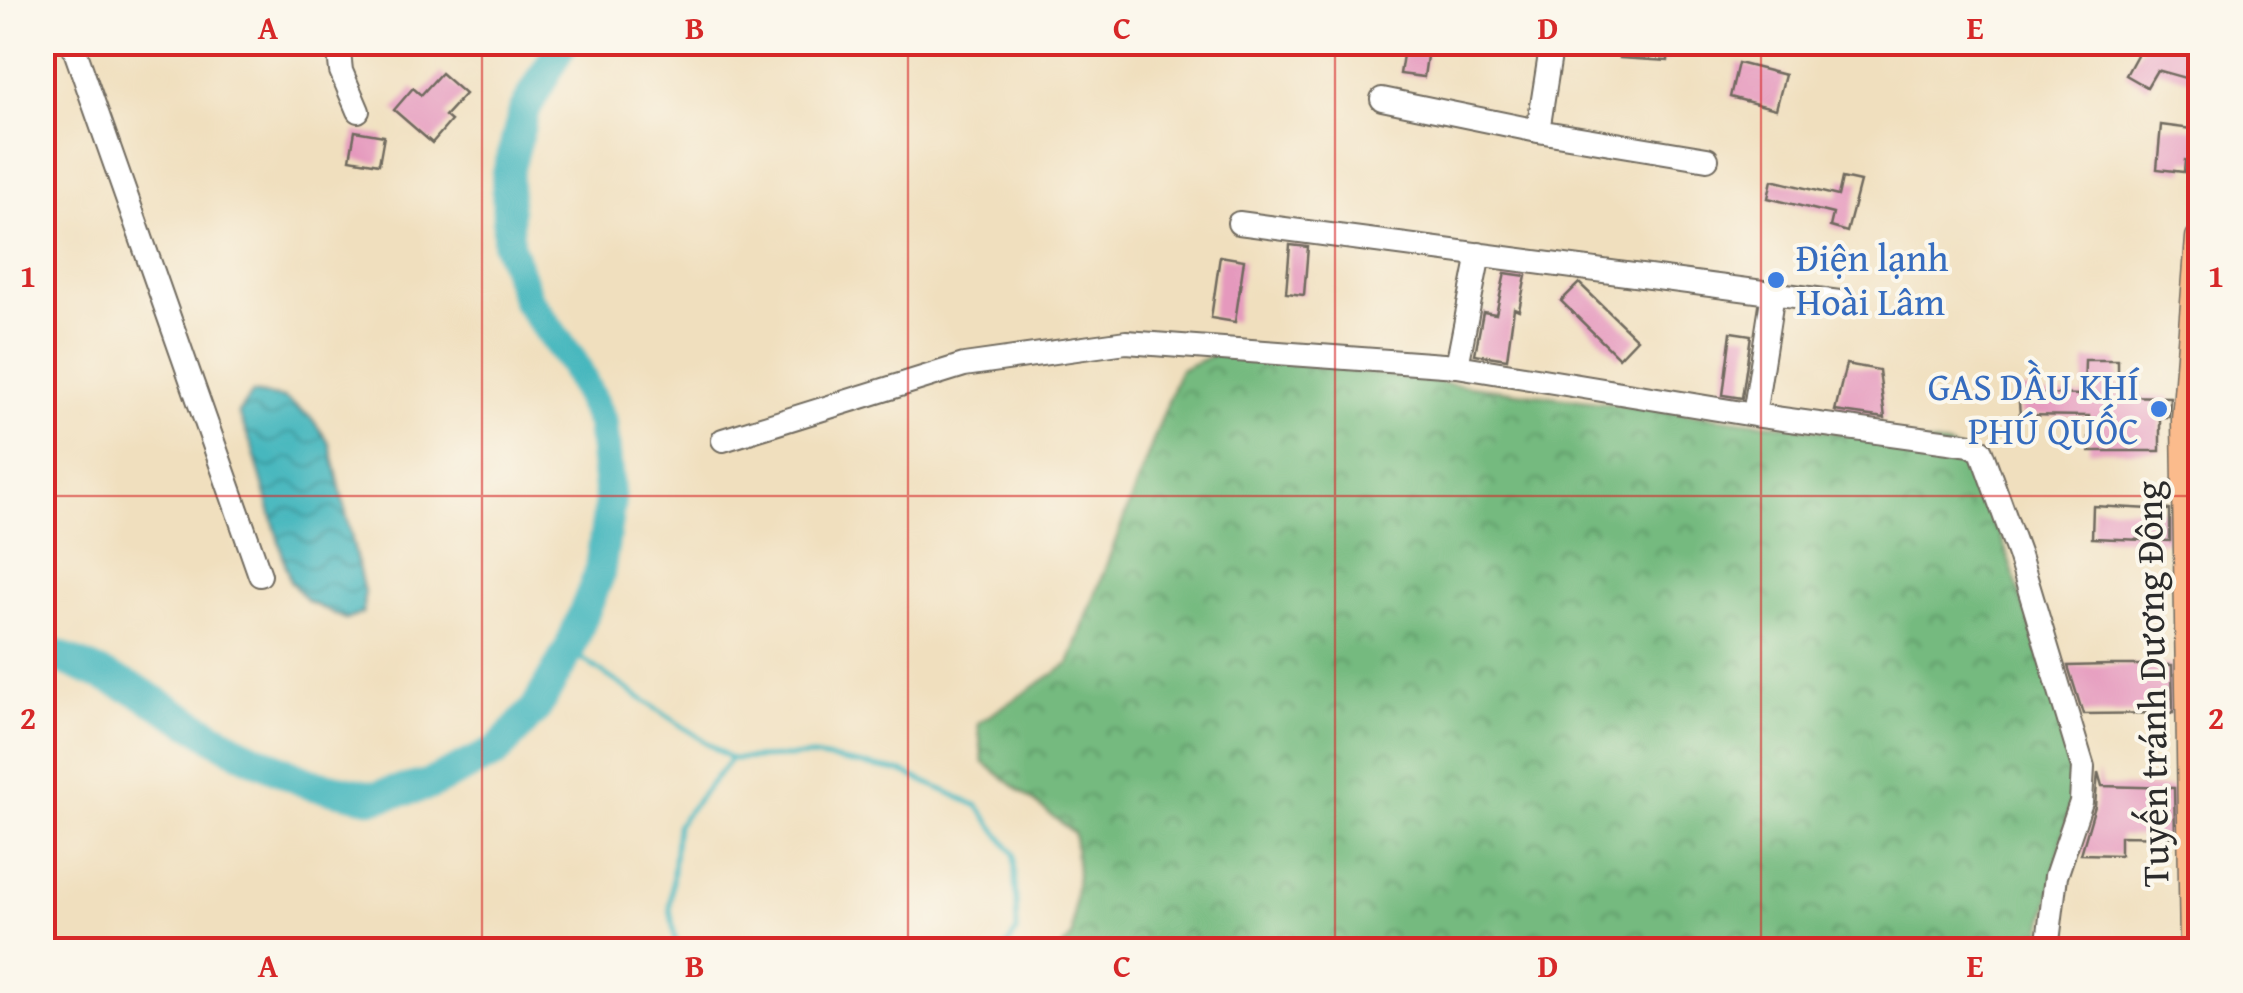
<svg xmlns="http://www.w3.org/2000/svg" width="2243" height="993" viewBox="0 0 2243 993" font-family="'Gentium Book Plus',serif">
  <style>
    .forest { fill: url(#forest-crowns); stroke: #507255; stroke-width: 2.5 }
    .water { fill: url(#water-waves); stroke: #397174; stroke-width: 2.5 }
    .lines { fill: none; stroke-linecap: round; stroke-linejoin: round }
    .stream { stroke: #47b7be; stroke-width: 5 }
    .river { stroke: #47b7be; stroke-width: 32 }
    .building { fill: #e599bd }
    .minor-casing { stroke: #706a5e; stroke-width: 26 }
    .major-casing { stroke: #706a5e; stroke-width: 31 }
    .minor { stroke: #fff; stroke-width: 22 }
    .major { stroke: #fbbb8c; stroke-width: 28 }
    .grid { fill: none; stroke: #d62828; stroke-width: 2.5; stroke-opacity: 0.55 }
    .shop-dot { fill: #3f7fe0; stroke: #fbf7ec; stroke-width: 4 }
    .labels { text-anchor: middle; stroke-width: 8; stroke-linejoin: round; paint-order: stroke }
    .shop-label { font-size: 38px; fill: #366cbe; stroke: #fbf7ec; text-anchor: start }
    .street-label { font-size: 38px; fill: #2b2b2b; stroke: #fbf7ec }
    .neatline { fill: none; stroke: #d62828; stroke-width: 4 }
    .grid-label { font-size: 32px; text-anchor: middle; font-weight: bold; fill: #d62828 }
  </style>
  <defs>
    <pattern id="forest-crowns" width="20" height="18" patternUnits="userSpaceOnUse" patternTransform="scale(2.5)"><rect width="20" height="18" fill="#74ba7f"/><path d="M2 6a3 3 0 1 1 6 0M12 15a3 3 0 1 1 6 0" fill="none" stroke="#5f9768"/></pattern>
    <pattern id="water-waves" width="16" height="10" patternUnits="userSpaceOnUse" patternTransform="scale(2.5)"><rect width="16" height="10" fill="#47b7be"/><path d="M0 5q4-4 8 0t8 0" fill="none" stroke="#3b959b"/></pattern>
  </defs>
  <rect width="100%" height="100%" fill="#fbf7ec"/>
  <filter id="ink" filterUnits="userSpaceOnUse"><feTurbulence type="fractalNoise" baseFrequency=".01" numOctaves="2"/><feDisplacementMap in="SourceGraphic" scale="20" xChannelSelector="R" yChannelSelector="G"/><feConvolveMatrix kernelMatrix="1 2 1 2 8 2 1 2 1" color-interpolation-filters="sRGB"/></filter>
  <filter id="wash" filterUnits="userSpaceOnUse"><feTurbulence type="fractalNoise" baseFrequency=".0048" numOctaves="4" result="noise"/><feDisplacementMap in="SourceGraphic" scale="40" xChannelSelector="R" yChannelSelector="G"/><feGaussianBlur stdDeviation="2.25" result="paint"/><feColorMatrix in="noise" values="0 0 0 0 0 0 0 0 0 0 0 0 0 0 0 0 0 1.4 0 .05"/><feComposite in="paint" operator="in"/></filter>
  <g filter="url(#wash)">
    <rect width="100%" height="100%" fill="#f0dfbe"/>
    <path class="forest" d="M1215,354L1946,446L1967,454L1978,465L2070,748L2074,787L2038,950H1060L1072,937L1077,873L1074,833L983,762L978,723L1069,664L1180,370Z"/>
    <path class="water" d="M252,393L284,398L310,416L330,444L364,592L363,613L347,620L307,601L290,581L252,446L238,413Z"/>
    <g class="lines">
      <path class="stream" d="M569,650L731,759L814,756L903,772L978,806L1014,854L1017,931L1004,950
        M677,950L670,908L677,825L731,759"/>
      <path class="river" d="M42,649L138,691L233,748L310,784L373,797L428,785L496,752L536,708L569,650L599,575L610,501L602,423L573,363L528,301L508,244L507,176L524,111L563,42"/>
    </g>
    <g id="blocks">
      <path class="building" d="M1405,42H1429L1424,77L1400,74Z
        M1621,42H1669L1668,61L1620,58Z
        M2144,42H2200V82L2157,70L2147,87L2126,75Z
        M1738,63L1785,75L1776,109L1730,97Z
        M441,73L465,94L445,116L451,121L432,143L394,110L413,88L421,95Z
        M2161,125L2200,130L2198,161L2185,160L2184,172L2157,169Z
        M355,131L384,136L379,164L350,159Z
        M1842,178L1860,182L1847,232L1830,227L1833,214L1768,198L1772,180L1838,196Z
        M1290,245L1308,247L1304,295L1286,293Z
        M1220,256L1244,260L1235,322L1211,318Z
        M1505,273L1526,276L1519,310L1514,308L1507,359L1475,354L1483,312L1496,314Z
        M1579,283L1637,339L1619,358L1561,301Z
        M1731,332L1751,335L1742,398L1723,395Z
        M2085,360H2118V396L2170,397L2169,417H2160V451H2089V416L2020,415L2018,390L2037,389V394L2084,395Z
        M1846,364L1879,370L1885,418L1835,411Z
        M2093,506L2170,510V541L2092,538Z
        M2108,665H2172L2173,713L2083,714L2068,666Z
        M2098,772L2102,786L2174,788L2175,837L2120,836V855L2081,854L2095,806Z"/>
    </g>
  </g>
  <g filter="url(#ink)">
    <use href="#blocks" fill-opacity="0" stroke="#706a5e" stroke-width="2.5"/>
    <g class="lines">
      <g class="minor-casing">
        <path id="minor" d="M72,42L260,575
          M338,42L341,71L358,111
          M1552,42L1538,131L1707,159
          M1382,99L1538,131
          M1239,223L1847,303
          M1457,366L1479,254
          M1754,415L1773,293
          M723,440L964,365L1126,342L1457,366L1754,415L1971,445L1981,451L2019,555L2083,767L2081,802L2056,876L2047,950"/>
      </g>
      <g class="major-casing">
        <path id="major" d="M2194,950L2186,420L2200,238"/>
      </g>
      <use href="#minor" class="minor"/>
      <use href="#major" class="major"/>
    </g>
  </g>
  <path class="grid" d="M482,42V950M908,42V950M1335,42V950M1761,42V950M42,496H2200"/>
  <g class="shop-dot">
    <circle cx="1776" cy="280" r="10"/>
    <circle cx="2159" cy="409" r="10"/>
  </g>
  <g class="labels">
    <g class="shop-label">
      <text x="1796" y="271">Điện lạnh<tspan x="1796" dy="44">Hoài Lâm</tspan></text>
      <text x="2139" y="400" text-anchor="end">GAS DẦU KHÍ<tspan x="2139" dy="44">PHÚ QUỐC</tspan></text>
    </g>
    <g class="street-label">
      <text transform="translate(2152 684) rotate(-91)" y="13">Tuyến tránh Dương Đông</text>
    </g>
  </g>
  <rect width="2243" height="993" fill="none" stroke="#fbf7ec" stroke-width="110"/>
  <rect x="55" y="55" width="2133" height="883" class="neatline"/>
  <g class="grid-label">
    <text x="268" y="39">A</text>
    <text x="695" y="39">B</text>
    <text x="1122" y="39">C</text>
    <text x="1548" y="39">D</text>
    <text x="1975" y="39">E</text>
    <text x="28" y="287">1</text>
    <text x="2216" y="287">1</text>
    <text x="28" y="729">2</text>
    <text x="2216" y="729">2</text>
    <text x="268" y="977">A</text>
    <text x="695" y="977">B</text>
    <text x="1122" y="977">C</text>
    <text x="1548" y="977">D</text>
    <text x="1975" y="977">E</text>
  </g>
</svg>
